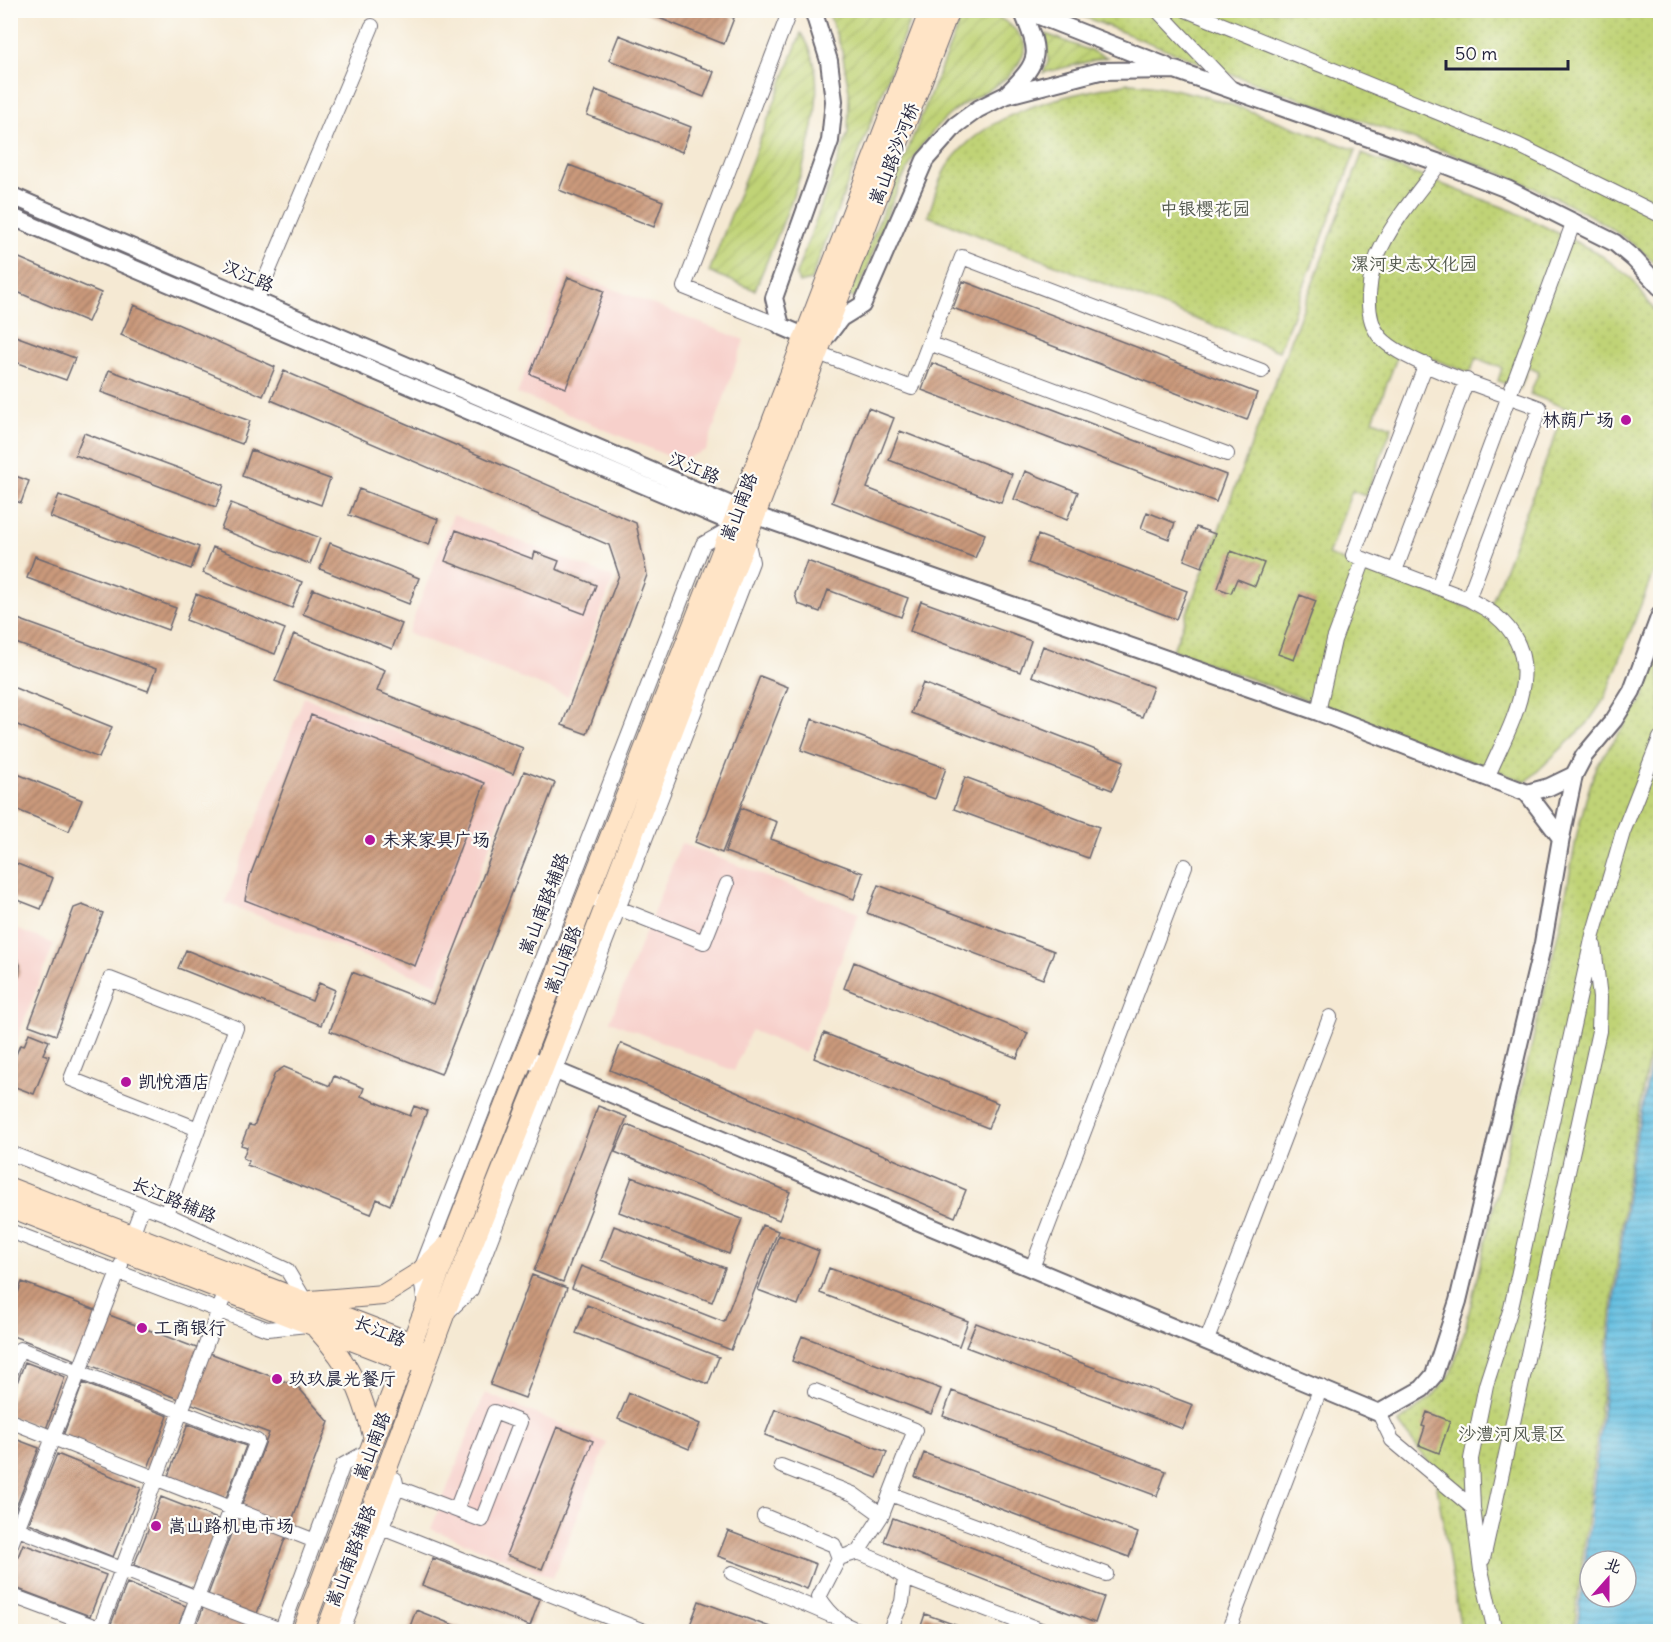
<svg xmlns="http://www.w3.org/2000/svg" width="1671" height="1642" viewBox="0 0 1671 1642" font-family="Delius,'LXGW WenKai TC',sans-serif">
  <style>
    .built { fill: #f7d0cb }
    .park { fill: url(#park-dots); stroke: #717a58; stroke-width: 1.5; fill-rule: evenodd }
    .garden { fill: url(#garden-furrows); stroke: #717a58; stroke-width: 1.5 }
    .water { fill: url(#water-rules); stroke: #42708e; stroke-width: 1.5; fill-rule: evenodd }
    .building { fill: url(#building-hatch) }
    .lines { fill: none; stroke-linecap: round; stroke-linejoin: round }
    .minor-casing { stroke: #6c6870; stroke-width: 16 }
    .tertiary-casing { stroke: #6c6870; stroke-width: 20 }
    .secondary-casing { stroke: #6c6870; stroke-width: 22 }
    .minor { stroke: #fff; stroke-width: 14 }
    .tertiary { stroke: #fff; stroke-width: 16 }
    .secondary { stroke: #ffe4c6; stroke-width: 20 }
    .poi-dot { fill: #b5179e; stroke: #fdfcf7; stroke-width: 2 }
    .labels { text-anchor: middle; stroke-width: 4.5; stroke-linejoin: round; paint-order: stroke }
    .street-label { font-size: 18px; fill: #22223b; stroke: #fdfcf7 }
    .park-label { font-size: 18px; fill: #51574d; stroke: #fdfcf7 }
    .poi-label { font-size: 18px; fill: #22223b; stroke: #fdfcf7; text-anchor: start }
  </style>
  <defs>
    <pattern id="park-dots" width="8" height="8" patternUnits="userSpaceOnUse" patternTransform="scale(1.5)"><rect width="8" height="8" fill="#c0d376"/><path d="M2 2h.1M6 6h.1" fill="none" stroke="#a5b567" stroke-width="1.8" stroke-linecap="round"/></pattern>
    <pattern id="garden-furrows" width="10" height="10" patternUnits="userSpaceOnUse" patternTransform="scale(1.5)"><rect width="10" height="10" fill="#c0d376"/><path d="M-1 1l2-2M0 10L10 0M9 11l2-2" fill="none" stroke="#a5b567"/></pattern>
    <pattern id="water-rules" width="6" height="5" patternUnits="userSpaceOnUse" patternTransform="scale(1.5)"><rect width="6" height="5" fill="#62bee0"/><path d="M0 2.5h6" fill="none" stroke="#509ab7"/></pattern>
    <pattern id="building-hatch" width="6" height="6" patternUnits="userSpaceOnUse" patternTransform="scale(1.5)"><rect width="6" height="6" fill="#cb9a7c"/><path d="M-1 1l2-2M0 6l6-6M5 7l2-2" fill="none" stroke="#a47d67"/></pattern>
  </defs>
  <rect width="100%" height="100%" fill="#fdfcf7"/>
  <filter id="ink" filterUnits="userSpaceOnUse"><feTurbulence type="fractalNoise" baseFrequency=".0167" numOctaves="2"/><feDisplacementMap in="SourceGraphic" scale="12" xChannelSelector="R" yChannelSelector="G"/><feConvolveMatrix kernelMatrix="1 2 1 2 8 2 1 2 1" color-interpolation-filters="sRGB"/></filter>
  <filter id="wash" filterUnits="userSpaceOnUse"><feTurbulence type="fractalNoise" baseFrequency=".008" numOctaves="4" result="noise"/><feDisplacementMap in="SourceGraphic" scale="24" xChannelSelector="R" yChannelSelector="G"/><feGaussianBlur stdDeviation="1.35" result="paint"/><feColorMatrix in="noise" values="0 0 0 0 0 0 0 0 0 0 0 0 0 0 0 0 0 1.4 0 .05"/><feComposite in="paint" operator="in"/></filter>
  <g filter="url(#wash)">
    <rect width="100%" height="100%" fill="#f5e9d3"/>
    <path class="built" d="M567,271L744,340L706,450L680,461L517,393Z
      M453,515L614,578L568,696L408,633Z
      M304,697L516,777L437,984L225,903Z
      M681,843L859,913L805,1053L751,1030L734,1071L610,1021Z
      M11,927L54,944L11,1055Z
      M485,1393L607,1443L553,1578L431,1529Z"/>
    <path class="park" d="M1069,11H1660V268C1609,217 1538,188 1472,162C1406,135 1339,112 1272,89C1203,65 1136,37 1069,11Z
      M1129,83C1207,88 1283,125 1356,150L1279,351L928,216C934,200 938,179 948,165C988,108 1066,96 1129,83Z
      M1362,154L1513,211L1598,253L1632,279L1660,318V555L1605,698L1587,724L1526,782L1173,650ZM1401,347L1470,373L1476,358L1502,368L1498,381L1520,389L1528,367L1539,372L1530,394L1566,408L1487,615L1328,555L1352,491L1366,496L1392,427L1373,420Z
      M1660,651V1002L1629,1162L1574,1631H1461L1434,1469L1398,1423L1432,1397L1450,1375L1464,1333L1562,916L1577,834L1586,799L1596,766L1643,699Z"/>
    <path class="garden" d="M828,11H913L811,280L799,283L796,274L848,133L849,91L842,51Z
      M964,11C993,11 1012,20 1026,45C1015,90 978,88 948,116C899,160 881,234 858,294L852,298L849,295Z
      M801,33C847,96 780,226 755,290L709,272Z
      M1046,34L1107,57L1043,73L1048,62Z"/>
    <path class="water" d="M1660,1021V1631H1577L1631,1162ZM1590,1561H1626V1597H1590Z"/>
    <g id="blocks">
      <path class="building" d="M639,10H713L734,18L724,44Z
        M619,35L714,72L704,97L609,60Z
        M596,90L691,127L682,152L587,115Z
        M569,165L663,201L654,227L559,190Z
        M10,254L101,293L88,322L10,289Z
        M568,277L604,291L566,388L530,374Z
        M963,281L1257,393L1247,420L953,308Z
        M134,305L275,367L263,396L121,335Z
        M10,334L75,358L66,380L10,360Z
        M932,363L1226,475L1216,502L922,390Z
        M109,370L250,421L242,444L101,392Z
        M284,371L636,523L647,575L587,734L562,725L619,575L609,545L271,400Z
        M868,408L894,418L867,488L985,534L975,558L832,502Z
        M900,431L1012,474L1001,503L889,460Z
        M84,433L224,485L216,507L75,455Z
        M251,450L330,479L321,505L242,476Z
        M1025,471L1078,492L1067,520L1014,499Z
        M10,474L29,481L21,503L10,499Z
        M359,489L438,519L429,545L349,515Z
        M59,495L199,547L191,569L50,517Z
        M231,503L320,538L310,564L221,529Z
        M1147,512L1175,523L1169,539L1141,528Z
        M1196,527L1215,534L1202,567L1184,560Z
        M456,530L533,559L535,552L559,561L556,569L596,585L585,614L445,561Z
        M1038,535L1187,591L1176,619L1028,563Z
        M330,543L419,578L409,604L320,569Z
        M213,547L302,582L292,608L203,573Z
        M1231,551L1264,563L1255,586L1237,579L1231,593L1218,588Z
        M35,556L176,608L168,630L27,578Z
        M807,561L908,598L901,617L828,590L820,612L798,604L795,594Z
        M313,589L402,624L392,649L303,614Z
        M196,594L285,629L275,654L186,620Z
        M1300,595L1316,601L1294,660L1278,654Z
        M921,601L1031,641L1020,672L910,631Z
        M15,618L156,669L148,691L10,641Z
        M294,634L385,670L377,691L523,748L513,774L275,681Z
        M1043,646L1153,687L1142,717L1032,676Z
        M760,676L788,687L722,853L695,842Z
        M923,683L1124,761L1112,790L911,713Z
        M10,686L112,727L99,758L10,722Z
        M311,715L485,783L415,966L245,900L250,876Z
        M812,719L946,768L935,799L801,750Z
        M10,771L82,800L69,831L10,807Z
        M524,771L555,783L441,1074L330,1031L352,972L433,1004Z
        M965,777L1099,827L1088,858L954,809Z
        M741,808L777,822L771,839L863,873L854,899L725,852Z
        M10,861L53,878L41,909L10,897Z
        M878,885L1054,951L1043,979L867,913Z
        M82,905L103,913L56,1035L29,1025L74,908Z
        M186,950L312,1001L319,983L335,990L321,1025L178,968Z
        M10,954L16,956L20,965L19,976L10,985Z
        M854,962L1028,1033L1017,1058L844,988Z
        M29,1033L49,1041L43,1054L49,1056L34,1094L10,1085V1069L20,1045L24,1046Z
        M824,1033L998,1103L988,1128L814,1058Z
        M621,1043L966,1190L955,1217L610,1070Z
        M284,1067L330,1086L334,1076L364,1088L361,1096L410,1116L414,1106L427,1111L390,1205L377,1199L371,1214L247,1165L249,1161L243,1158L247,1147L241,1145L249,1125L254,1126L275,1073Z
        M598,1106L627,1117L563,1282L534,1271Z
        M627,1125L790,1192L779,1220L615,1152Z
        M632,1177L742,1219L729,1254L619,1212Z
        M762,1225L778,1231L731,1350L572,1288L581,1266L724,1322Z
        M614,1226L725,1268L712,1302L601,1260Z
        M779,1235L819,1251L798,1305L758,1290Z
        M829,1268L968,1321L959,1346L820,1293Z
        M532,1275L567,1288L525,1398L490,1385Z
        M22,1282L297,1386L329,1422L250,1632H194L269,1433L10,1335V1314Z
        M587,1305L719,1357L708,1384L576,1333Z
        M976,1323L1193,1405L1183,1429L966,1347Z
        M802,1336L941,1389L931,1414L792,1361Z
        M25,1362L65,1377L46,1429L10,1416V1401Z
        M83,1383L168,1416L148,1468L63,1436Z
        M952,1391L1166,1471L1157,1496L943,1416Z
        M629,1393L700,1424L689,1449L618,1419Z
        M775,1409L887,1452L877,1478L765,1435Z
        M1427,1412L1450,1421L1439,1453L1419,1445L1425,1427L1422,1426Z
        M188,1424L246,1446L226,1498L168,1476Z
        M557,1427L593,1441L542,1569L506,1555Z
        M10,1437L39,1448L13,1515L10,1514Z
        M924,1453L1138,1533L1129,1557L915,1477Z
        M57,1454L141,1488L113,1557L29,1523Z
        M161,1497L220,1520L193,1588L134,1565Z
        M893,1518L1104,1597L1095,1623L884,1541Z
        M728,1531L816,1564L807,1589L718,1556Z
        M23,1544L106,1575L90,1616L10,1586V1577Z
        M433,1558L540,1599L530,1626L422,1585Z
        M127,1583L186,1606L176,1632H132L111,1624Z
        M699,1601L781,1631V1632H707L690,1625Z
        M416,1610L466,1630L465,1632H408Z
        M925,1614L972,1631V1632H919Z"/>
    </g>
  </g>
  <g filter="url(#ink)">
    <use href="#blocks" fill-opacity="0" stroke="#6c6870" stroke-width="1.5"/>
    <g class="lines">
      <g class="minor-casing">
        <path id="minor" d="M1157,10L1232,89
          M1186,10L1518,145L1660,215
          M256,301L372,26
          M781,326L684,287L790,10
          M929,343L1227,454
          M818,353L912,388L962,257L1262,371
          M1426,364L1353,555L1468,599L1540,408C1502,393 1406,365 1381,338C1361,316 1369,270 1382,246C1397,216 1420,190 1440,163
          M1395,571L1467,380
          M1438,587L1574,221
          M1468,599C1477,604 1488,609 1496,616C1552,662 1509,726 1487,778
          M1318,712L1334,640L1364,559
          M588,896L704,942L727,884
          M10,1153L166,1214L287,1270L306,1302
          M166,1214L236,1028L110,979L71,1079L198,1129
          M10,1231L267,1329L308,1325
          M132,1235L143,1205
          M1032,1268L1185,866
          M425,1305L420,1272L703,544L731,528
          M448,1312L471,1290L752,562L747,539
          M1207,1340L1330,1017
          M10,1374L20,1349L257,1441L184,1632
          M815,1391L915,1430L882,1515L858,1552
          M1379,1413L1392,1440L1473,1508
          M10,1421L315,1541
          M781,1466L853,1494L882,1515
          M383,1482L482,1520L520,1422L494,1412L456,1510
          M890,1494L1106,1574
          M764,1516L834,1545L839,1558
          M10,1526L286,1632
          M382,1528L646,1632
          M10,1547L121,1265
          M1483,1559L1599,1031L1600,998L1594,946
          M732,1573L830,1615
          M905,1578L1046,1632
          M10,1595L107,1631
          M100,1628L226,1291
          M281,1632L343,1465L370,1450
          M342,1632L397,1488L395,1479
          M867,1632C845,1629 830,1615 819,1597L839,1558L858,1552L884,1563L905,1578L902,1602L889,1632
          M1228,1632L1321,1387
          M1495,1632L1481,1570L1473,1508L1471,1459L1486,1385L1511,1308L1593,935L1623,832L1660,738"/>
      </g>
      <g class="tertiary-casing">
        <path id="tertiary" d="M1024,10L1166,66
          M1008,93C1042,59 1040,54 1022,10
          M10,195L754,515L1318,712L1527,793L1549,787L1574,775
          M10,216L733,523L744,519
          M828,335L841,318L862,305L925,160L956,125L978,109L1004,96L1100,71L1175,70L1440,163L1507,189L1615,243L1634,259L1660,287
          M804,336L781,326L774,298L830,141L834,101L829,61L813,10
          M1527,793L1561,838
          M525,1058L1379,1413L1422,1389L1434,1375L1458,1301L1543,943L1561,838L1574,775L1584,756L1614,720L1632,691L1660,615"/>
      </g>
      <g class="secondary-casing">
        <path id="secondary" d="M10,1188L412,1343L421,1352
          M10,1207L405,1361H417
          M311,1301L383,1295L420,1272L447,1246
          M317,1329C352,1367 361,1390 374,1439
          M302,1632L374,1439L739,508L930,10
          M326,1632L444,1315L544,1066L949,10"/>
      </g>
      <use href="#minor" class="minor"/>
      <use href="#tertiary" class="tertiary"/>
      <use href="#secondary" class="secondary"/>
    </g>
  </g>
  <g class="poi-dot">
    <circle cx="1626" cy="420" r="6"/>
    <circle cx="370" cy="840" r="6"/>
    <circle cx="126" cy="1082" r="6"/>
    <circle cx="142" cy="1328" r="6"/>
    <circle cx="277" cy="1379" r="6"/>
    <circle cx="156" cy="1526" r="6"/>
  </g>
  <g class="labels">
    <g class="street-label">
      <text transform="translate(894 154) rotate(-69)" y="6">嵩山路沙河桥</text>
      <text transform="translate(248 276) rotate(23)" y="6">汉江路</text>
      <text transform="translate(694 468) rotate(23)" y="6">汉江路</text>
      <text transform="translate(739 507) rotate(-69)" y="6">嵩山南路</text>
      <text transform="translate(544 904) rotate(-69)" y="6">嵩山南路辅路</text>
      <text transform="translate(563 960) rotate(-69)" y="6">嵩山南路</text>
      <text transform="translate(174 1200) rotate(23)" y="6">长江路辅路</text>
      <text transform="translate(380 1331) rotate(22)" y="6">长江路</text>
      <text transform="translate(372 1446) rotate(-69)" y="6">嵩山南路</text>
      <text transform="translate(351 1556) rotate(-69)" y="6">嵩山南路辅路</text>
    </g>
    <g class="park-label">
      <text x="1205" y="215">中银樱花园</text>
      <text x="1414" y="270">漯河史志文化园</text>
      <text x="1512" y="1440">沙澧河风景区</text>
    </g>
    <g class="poi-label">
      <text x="1614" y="426" text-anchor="end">林荫广场</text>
      <text x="382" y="846">未来家具广场</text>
      <text x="138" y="1088">凯悦酒店</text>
      <text x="154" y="1334">工商银行</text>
      <text x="289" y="1385">玖玖晨光餐厅</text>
      <text x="168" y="1532">嵩山路机电市场</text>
    </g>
  </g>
  <rect width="1671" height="1642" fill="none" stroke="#fdfcf7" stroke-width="36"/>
  <g transform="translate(1608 1579) rotate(21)"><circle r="28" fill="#fdfcf7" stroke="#a5a5ac" stroke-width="1.5"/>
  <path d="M0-4.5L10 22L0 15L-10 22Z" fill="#b5179e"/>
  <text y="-9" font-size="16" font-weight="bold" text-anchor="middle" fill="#22223b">北</text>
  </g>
  <path d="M1446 60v9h122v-9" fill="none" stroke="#22223b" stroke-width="3"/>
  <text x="1455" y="60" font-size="18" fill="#22223b" stroke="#fdfcf7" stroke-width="4.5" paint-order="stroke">50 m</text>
</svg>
